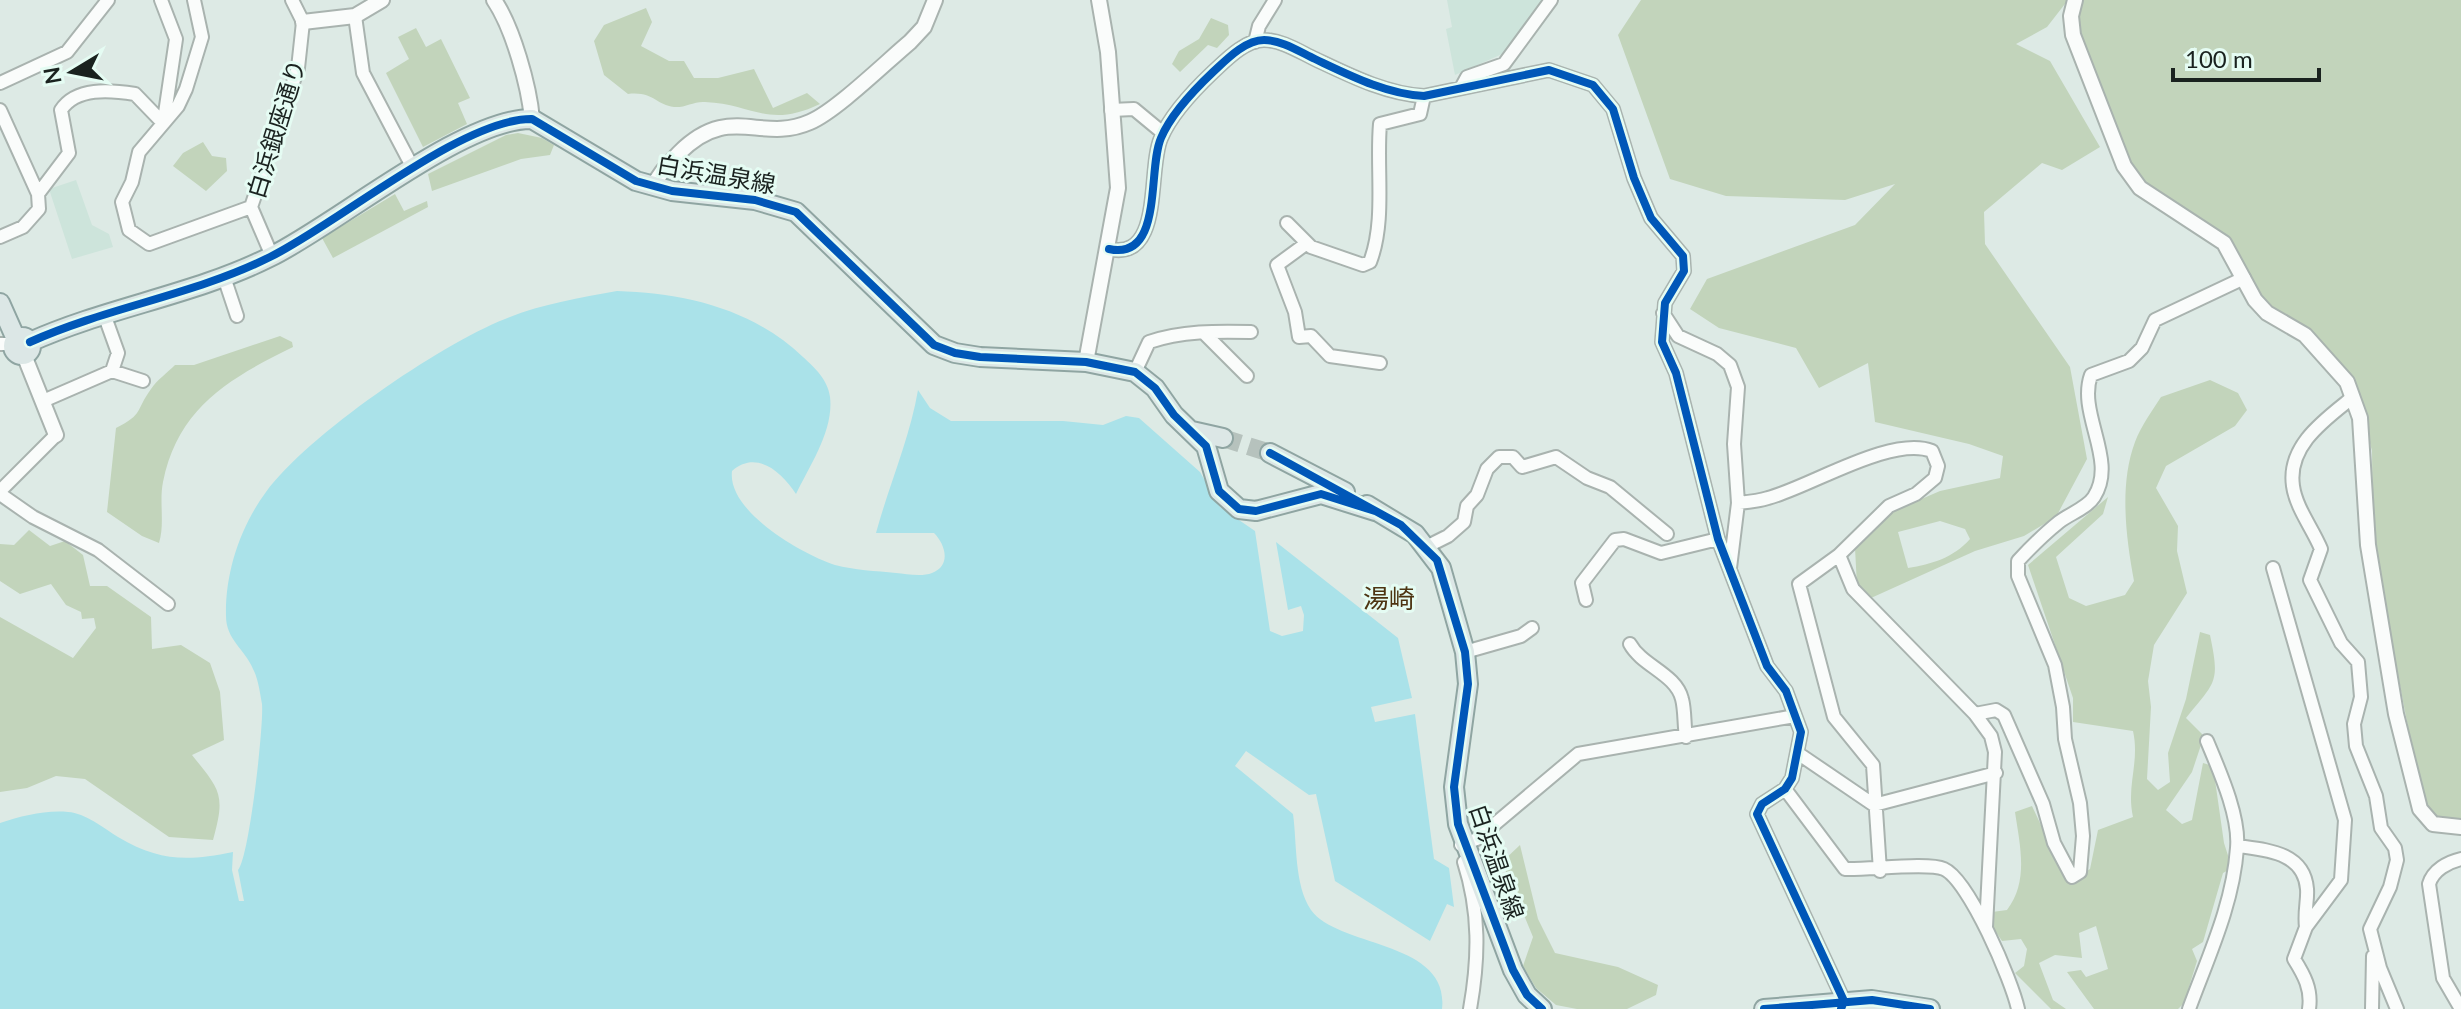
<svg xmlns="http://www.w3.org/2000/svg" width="2461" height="1009" viewBox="0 0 2461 1009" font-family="Lato,'Noto Sans JP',sans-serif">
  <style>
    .built { fill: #cde4db }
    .green { fill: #c2d4bb; fill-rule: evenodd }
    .water { fill: #aae2e9 }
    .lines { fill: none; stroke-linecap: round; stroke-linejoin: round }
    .primary-tunnel { stroke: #b6c2bd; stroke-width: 18; stroke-dasharray: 18 9; stroke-linecap: butt }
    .minor-casing { stroke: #a9b3af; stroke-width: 16 }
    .tertiary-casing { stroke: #a9b3af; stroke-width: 18 }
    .primary-casing { stroke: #8fa5a2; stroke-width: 22 }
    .minor { stroke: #fafcfb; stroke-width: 12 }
    .tertiary { stroke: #fafcfb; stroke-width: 14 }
    .primary { stroke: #dce7e6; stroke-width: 18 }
    .cycleway-casing { stroke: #e5fcf3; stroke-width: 13 }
    .cycleway { stroke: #0057b8; stroke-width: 8 }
    .labels { text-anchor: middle; stroke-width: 6; stroke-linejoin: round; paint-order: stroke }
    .street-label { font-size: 24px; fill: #1a221f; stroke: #e5fcf3 }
    .neighbourhood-label { font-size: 26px; fill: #4d3412; stroke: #e5fcf3 }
  </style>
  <rect width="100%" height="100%" fill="#ddeae5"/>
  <path class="built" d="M1447,0H1542L1509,51L1455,75L1446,29L1452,27Z
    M76,180L92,225L109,234L113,247L72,259L49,189Z"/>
  <path class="green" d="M1641,0H2068L2047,27L2016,44L2050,61L2100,147L2062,170L2042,163L1984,212L1985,244L2070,367L2087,459L2056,517L2024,536L1975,551L1871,598L1857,586L1855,548L1859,526L1940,491L2000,478L2003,456L1969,444L1875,422L1868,363L1819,388L1796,348L1719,328L1690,309L1707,279L1855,225L1895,184L1845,200L1726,196L1670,179L1618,35ZM1940,521L1965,529L1970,539C1953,558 1932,564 1908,568L1898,532Z
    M2080,0H2461V823L2433,818L2423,805L2373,545L2372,451L2355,384L2340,363L2312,335L2268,308L2256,295L2222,235L2147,186L2128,159L2081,45L2077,15Z
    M646,8L652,22L641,46L669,61H684L694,78H718L754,69L773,108L807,93L820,104C768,129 753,104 705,102C694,101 685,108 674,107C656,105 653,91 628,94L604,75L594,41L604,25Z
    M1211,18L1228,25L1229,35L1217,48L1208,45L1180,72L1172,64L1179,51L1199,39Z
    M416,28L426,47L441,39L470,98L458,103L467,124L423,147L386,73L409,59L398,37Z
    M518,133L542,138L554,145L550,155L521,159L432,191L428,174L506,135Z
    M203,142L212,156L226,158L227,171L206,191L173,166L183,153Z
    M395,194L404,211L427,201L428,207L333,258L322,238Z
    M280,336L292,342L293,347C230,378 178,407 163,482C159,502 165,524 159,543L142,536L107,512L116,428C144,414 135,411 151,389C157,380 167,373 175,365H194Z
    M2210,380L2238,393L2247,410L2235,426L2166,466L2156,488L2178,526L2177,551L2187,593L2154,645L2148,681L2151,707L2147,779L2158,790L2170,782L2168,753L2186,699L2200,632L2210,635C2220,683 2216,681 2186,718L2204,736L2192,772L2166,810L2182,824L2192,820L2203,763L2213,766L2224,843L2232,868L2223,873L2203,942L2192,949L2197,961L2184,1003L2178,1009H2094L2067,972L2081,970L2086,977L2108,969L2096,926L2079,933L2082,958L2055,955L2039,963L2053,1000L2066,1009H2051L2015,973L2024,966L2027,949L2021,939L2002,941L1992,926V912L2007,910C2029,881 2020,846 2015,812L2032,806L2068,883L2090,869L2098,830L2133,817C2126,785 2140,763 2133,731L2073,722V698L2028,565L2108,497L2103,514L2056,557L2069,598L2086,606L2125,595L2134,581C2126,537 2119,485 2135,442C2141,426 2152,411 2161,397Z
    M29,530L50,546L65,541L83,555L90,586H107L151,617L152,649L181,645L210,663L220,692L224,740L192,755C220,790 226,794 213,840L169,837L85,779L56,776L27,788L0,792V617L73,658L96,628L94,618L82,619L81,612L66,605L51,584L20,594L0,581V544L14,545Z
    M1520,845L1538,919L1555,953L1618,967L1658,985L1656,995L1627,1009H1577L1556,1005L1536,988L1523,966L1533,937L1502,862Z"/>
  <path class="water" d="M617,291C685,293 753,309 803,357C815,368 828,380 830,397C834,430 810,465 796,494C781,471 756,450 732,471C727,511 801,554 835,565C854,570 876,571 896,573C906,574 922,577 932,573C952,565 945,544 934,533H876C889,485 910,438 918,390L930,408L951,421H1063L1103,425L1126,416L1139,418L1200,472L1220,507L1255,531L1270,631L1282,636L1303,631L1304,615L1301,606L1288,610L1276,542L1398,638L1412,698L1371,707L1375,722L1415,714L1434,859L1449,868L1454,907L1447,904L1430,941L1335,881L1316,794L1309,795L1246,751L1235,766L1293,814C1297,842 1294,885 1311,910C1338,948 1450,940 1442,1009H0V823C22,816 45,810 68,812C85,813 104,828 118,837C160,862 188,861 233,852L232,870L239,901H244L238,870C249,859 264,725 262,704C260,693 258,678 253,669C245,649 226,640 226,616C225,573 240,527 266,492C308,435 439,345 505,319C541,304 579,298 617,291Z"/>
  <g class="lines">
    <path class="primary-tunnel" d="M1223,438L1270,453"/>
    <g class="minor-casing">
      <path id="minor" d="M161,0L176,39L164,120
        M194,0L202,37L186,89L178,106L139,152L132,182L122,202L129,230L149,244L251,207
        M355,16L363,73L414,170
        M1255,42L1259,26L1275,0
        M0,83L67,52L108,0
        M1461,88L1467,77L1504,64L1551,0
        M0,110L38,194L39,209L23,227L0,237
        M1111,110L1134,109L1163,133
        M38,194L69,153L61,110C76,87 110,90 135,94L163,123
        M1287,223L1311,247L1363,265L1370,262C1386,221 1376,168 1380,124L1420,114L1424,96
        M1307,243L1277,265L1295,312L1299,337L1311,336L1330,356L1380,363
        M1109,249C1164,261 1147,170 1161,138C1171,114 1194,90 1213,72C1226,60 1245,40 1264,40C1282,40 1300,52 1315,59C1349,75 1386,94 1424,96L1549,70L1593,85L1613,109L1634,178L1651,218L1683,256L1684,271L1665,303L1662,342L1676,373L1718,539L1767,666L1786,691L1801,732L1792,778L1785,789L1762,804L1757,814L1844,1001L1842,1006
        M272,256L251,207L298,68L303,22L292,0
        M224,277L237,316
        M1663,313L1678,336L1717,354L1730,365L1738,387L1734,444L1738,503L1730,568
        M104,314L118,353L112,371
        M1204,333L1247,376
        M0,344H13
        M1135,372L1149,342C1181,331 1217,331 1251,332
        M2353,397C2326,419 2287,445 2293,486C2296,508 2313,529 2321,549L2310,580L2341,643L2358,662L2361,697L2354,724L2356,746L2376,796L2381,828L2395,848L2397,860L2390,887L2370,929L2380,968L2397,1009
        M43,401L112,371L143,381
        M0,491L56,435
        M0,494L33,517L98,550L168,604
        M1738,503C1748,502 1759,501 1768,498C1810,487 1891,435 1932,451L1938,466L1935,478L1916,494L1889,506L1839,555L1799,584L1834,717L1873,765L1880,871
        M1426,547L1448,536L1464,522L1467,506L1477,495L1487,469L1499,457H1513L1522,467L1556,457L1587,478L1610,487L1667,534
        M1839,555L1853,589L1975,714L1991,736L1995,752L1986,927
        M2273,568L2345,820L2341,880L2306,927L2294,959C2304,975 2312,989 2309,1009
        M1586,600L1582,583L1615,540L1624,539L1661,553L1718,539
        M1630,644C1642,666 1676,674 1682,699C1685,710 1684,725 1686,737
        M1465,652L1521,636L1532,628
        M1975,714L1996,710L2004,715L2043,804L2054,843L2072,877L2080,872L2083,836L2080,803L2065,739L2063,707L2055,665L2018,576V561C2031,547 2044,534 2059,522C2069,514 2087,508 2094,497C2118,460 2077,414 2091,375L2129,361L2142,348L2155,320L2244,278
        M1799,754L1874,805
        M1785,789L1845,869C1868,870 1928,862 1944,869C1969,880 2012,981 2018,1009
        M1874,805L1996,773
        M1461,845L1477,839L1578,754L1795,716
        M2238,846C2266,850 2304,852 2307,889C2308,900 2304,912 2306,927
        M1464,862C1480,912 1479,958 1470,1009
        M2189,1009C2208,957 2233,905 2237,848C2240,816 2219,770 2207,741
        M2372,1009L2373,956
        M2461,1009L2443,978L2429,884C2433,870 2448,862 2461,859"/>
    </g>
    <g class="tertiary-casing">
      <path id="tertiary" d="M494,0C513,28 529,86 532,119
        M2075,0L2071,16L2073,35L2124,166L2140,188L2224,243L2255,300L2267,313L2305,335L2347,382L2360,418L2368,545L2396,714L2417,797L2420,809L2433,824L2461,827
        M303,22L355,16L382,0
        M653,187C659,173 669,164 679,153C730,102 760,144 810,122C836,111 886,62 910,42L924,27L935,0
        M24,355L56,435
        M1086,362L1118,188L1108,52L1099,0"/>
    </g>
    <g class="primary-casing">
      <path id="primary" d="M0,303L16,339
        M13 346a9 9 0 1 1 18 0a9 9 0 1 1-18 0Z
        M30,342C108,307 194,295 270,257C336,225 463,118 532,119L636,181L672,191L755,200L796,212L934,345L955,353L980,357L1086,362L1135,372L1155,388L1174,415L1206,446L1219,491L1239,509L1256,511L1321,494L1375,511
        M1192,431L1223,438
        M1270,453L1345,492
        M1367,505L1415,534L1441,568L1465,652L1468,684L1454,787L1458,824L1513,970L1527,995L1542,1009
        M1764,1009L1872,1000L1930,1009"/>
    </g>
    <use href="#minor" class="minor"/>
    <use href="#tertiary" class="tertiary"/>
    <use href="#primary" class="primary"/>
    <g class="cycleway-casing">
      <path id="cycleway" d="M1109,249C1164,261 1147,170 1161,138C1171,114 1194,90 1213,72C1226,60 1245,40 1264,40C1282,40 1300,52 1315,59C1349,75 1386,94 1424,96L1549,70L1593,85L1613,109L1634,178L1651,218L1683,256L1684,271L1665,303L1662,342L1676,373L1718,539L1767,666L1786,691L1801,732L1792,778L1785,789L1762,804L1757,814L1844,1001L1841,1009
        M30,342C108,307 194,295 270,257C336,225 463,118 532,119L636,181L672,191L755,200L796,212L934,345L955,353L980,357L1086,362L1135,372L1155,388L1174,415L1206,446L1219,491L1239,509L1256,511L1321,494L1375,511
        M1270,453L1401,525L1437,560L1465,652L1468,684L1454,787L1458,824L1513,970L1527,995L1542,1009
        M1764,1009L1872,1000L1930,1009"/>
    </g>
    <use href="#cycleway" class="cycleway"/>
  </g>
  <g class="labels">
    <g class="street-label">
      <text transform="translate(277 129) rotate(-73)" y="8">白浜銀座通り</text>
      <text transform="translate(716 175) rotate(10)" y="8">白浜温泉線</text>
      <text transform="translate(1496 862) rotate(71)" y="8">白浜温泉線</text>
    </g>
    <g class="neighbourhood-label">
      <text x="1389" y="608">湯崎</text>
    </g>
  </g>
  <g transform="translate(72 72) rotate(260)" stroke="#e5fcf3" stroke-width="6" paint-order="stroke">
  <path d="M0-6L14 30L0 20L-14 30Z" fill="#1a221f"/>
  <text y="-12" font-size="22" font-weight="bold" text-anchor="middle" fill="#1a221f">N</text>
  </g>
  <path d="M2173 68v12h146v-12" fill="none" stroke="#1a221f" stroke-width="4"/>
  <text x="2185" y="68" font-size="24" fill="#1a221f" stroke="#e5fcf3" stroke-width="6" paint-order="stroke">100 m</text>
</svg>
